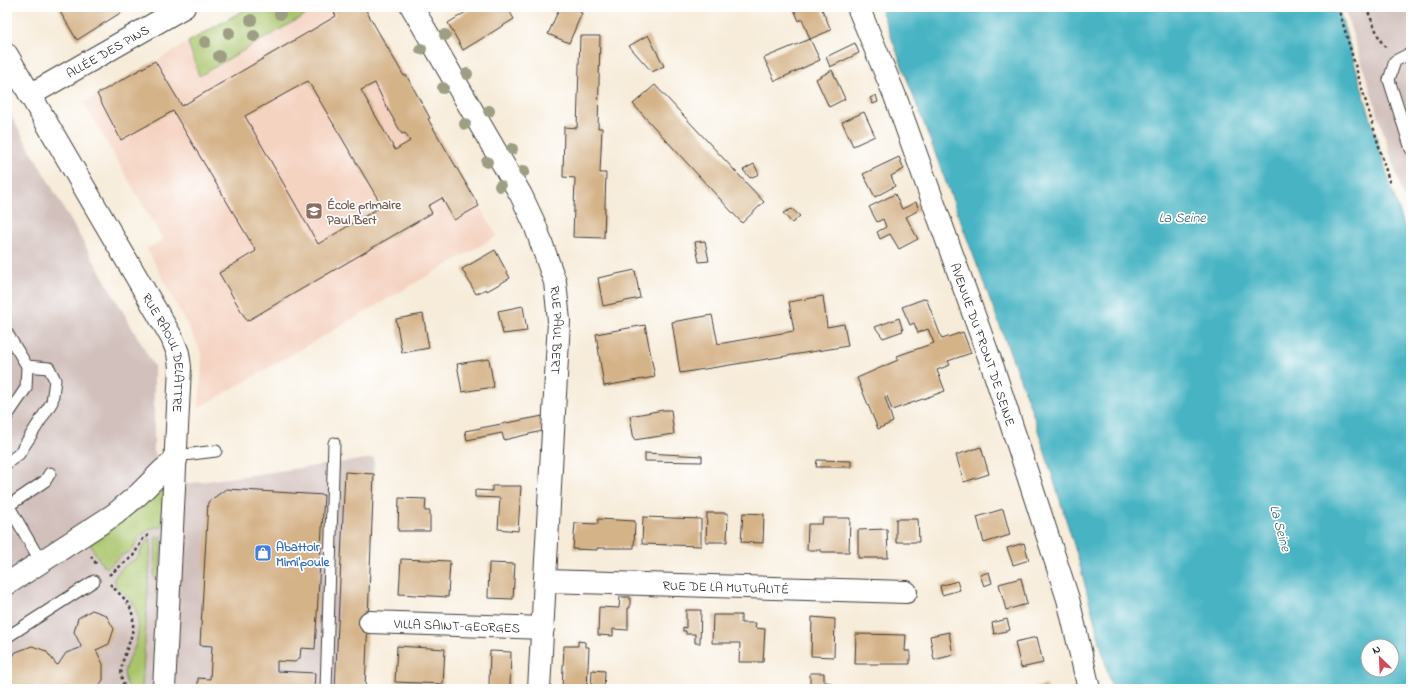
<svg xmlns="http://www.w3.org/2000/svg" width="1418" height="696" viewBox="0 0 1418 696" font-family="'Indie Flower',sans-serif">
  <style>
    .built { fill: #f5d3c1 }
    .industrial { fill: #d1c0bc }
    .green { fill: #a9c46b; stroke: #627044 }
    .water { fill: #46b3c3; stroke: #316870; fill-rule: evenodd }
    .building { fill: #d5b389; fill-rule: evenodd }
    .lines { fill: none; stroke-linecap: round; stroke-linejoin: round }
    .lane-casing { stroke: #3d3b38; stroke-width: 13 }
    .street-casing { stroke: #3d3b38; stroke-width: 24 }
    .path { stroke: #3d3b38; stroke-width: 2.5; stroke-dasharray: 3 3; stroke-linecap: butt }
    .lane { stroke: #fff; stroke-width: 11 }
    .street { stroke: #fff; stroke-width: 22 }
    .tree { fill: #9d9e83 }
    .labels { text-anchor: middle; stroke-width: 3.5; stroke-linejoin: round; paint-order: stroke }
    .street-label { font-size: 13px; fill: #1c1c1c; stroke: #fff }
    .education-label { font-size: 13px; font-weight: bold; fill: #785e54; stroke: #fff; text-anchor: start }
    .shop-label { font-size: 13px; font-weight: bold; fill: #366cbe; stroke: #fff; text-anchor: start }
    .water-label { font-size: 14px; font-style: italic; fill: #2f6067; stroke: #fff }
  </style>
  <rect width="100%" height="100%" fill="#fff"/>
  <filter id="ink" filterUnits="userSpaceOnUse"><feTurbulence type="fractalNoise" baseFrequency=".025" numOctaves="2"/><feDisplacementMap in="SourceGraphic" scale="8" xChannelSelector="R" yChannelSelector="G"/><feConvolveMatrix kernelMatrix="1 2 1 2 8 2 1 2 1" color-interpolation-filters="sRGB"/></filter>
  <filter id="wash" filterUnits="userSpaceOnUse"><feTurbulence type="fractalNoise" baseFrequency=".012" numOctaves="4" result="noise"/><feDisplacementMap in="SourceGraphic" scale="16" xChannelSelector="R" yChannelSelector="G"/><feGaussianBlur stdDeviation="0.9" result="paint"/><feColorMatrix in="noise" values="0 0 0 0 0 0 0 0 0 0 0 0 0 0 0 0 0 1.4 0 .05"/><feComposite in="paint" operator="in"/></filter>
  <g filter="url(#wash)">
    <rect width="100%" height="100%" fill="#f7ecda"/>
    <path class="built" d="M249,7H364L404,76L406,75L430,118L428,119L497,236L199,408L202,356L198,345L147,249L163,240L84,103Z"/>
    <path class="industrial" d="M1344,7H1411V221L1368,83Z
      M7,109L154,366V453L186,484L374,458L363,689H7Z"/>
    <path class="green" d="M249,7H299L307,14L199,76L188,42Z
      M159,484L163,486L164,494L162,527H155L145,532L139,537L132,550L121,556L108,567L103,566L90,544L120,523Z
      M156,537H162L159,580L154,579Z
      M151,539L142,689H130C117,671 129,663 135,646C140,632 140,611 130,599C126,594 121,590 116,587L114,579C117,572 124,566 130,562C133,561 136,559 138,557C142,551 143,542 151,539Z"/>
    <path class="water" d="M880,7H1338L1390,184L1411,246V689H1112L1078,558L1032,411ZM1368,646H1392V670H1368Z"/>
    <g id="blocks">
      <path class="building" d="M64,7H130L77,40L59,10Z
        M331,7H364L404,76L406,75L430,118L428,119L479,206L454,220L442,198L428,206L432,213L247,321L219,273L256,251L173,111L121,140L97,94L155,61L182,106L336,16ZM308,81L382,206L318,244L245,116ZM375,83L386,106L402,134L405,133L410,141L395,150L361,90Z
        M474,7H507L514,19L463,50L448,23Z
        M560,7H570L582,13L569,43L548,34Z
        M793,7H821L831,30L810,39L820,60L775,81L764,58L810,39L802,19L799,21Z
        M648,35L664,66L652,72L629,46Z
        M580,36H600L598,128H602L600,173H606L604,238L573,237L575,178L563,177L564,127L577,128Z
        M855,43L859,53L830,67L826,57Z
        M832,70L845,99L829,107L816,79Z
        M655,85L764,202L742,223L633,104Z
        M876,95L878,102L873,104L870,98Z
        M864,112L875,136L853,146L842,122Z
        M899,157L904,169L891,176L895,186L875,197L863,174Z
        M754,164L759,174L750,178L743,170Z
        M895,194L902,209L916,202L919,210L906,217L918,239L899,249L890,234L880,239L877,232L886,227L883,219L877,222L869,207Z
        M792,209L800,216L792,223L783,213Z
        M705,241L709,261L699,262L695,242Z
        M495,250L510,278L487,291L486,289L476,294L462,269Z
        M635,270L640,298L603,306L598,278Z
        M823,296L827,327L844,324L848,346L680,373L672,322L712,315L718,344L794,331L789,302Z
        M926,298L942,339L963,332L971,353L948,361L950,365L937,370L945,391L892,410L887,396L885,397L893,422L878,429L857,378L898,360L897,356L934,343L928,329L918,333L914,323L910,325L902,307Z
        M523,306L527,331L503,334L498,311Z
        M423,314L429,348L402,353L396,319Z
        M899,318L903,331L883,338L875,327Z
        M645,325L655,377L604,386L596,334Z
        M489,359L494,387L462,392L457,364Z
        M663,410H671L674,434L634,440L630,416Z
        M543,416L542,431L504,440L502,433L467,440L465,431Z
        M981,447L989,474L964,482L956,455Z
        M645,453L702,456V462L645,461Z
        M817,460L851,461V467H816Z
        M345,472L374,474L365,689H335Z
        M492,486H521L518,531L498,529L500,498L475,497V490L492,491Z
        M226,489L324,495L315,649L301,648L300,658L295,662L277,661V671L315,673L314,689H198V678L210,679L212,646L200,645L208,502Z
        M399,498L426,499L425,511H430V531H398Z
        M1003,509L1010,535L984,543L977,517Z
        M707,513H728L727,542H706Z
        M743,513L764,514L763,543L741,542Z
        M643,517L701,519V546L642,544Z
        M823,518H850L849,552H821V550H807L808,524H822Z
        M598,519L635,521L634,548H597V550L573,549L575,523L598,524Z
        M896,519H918L919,542H896Z
        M887,529L888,558H858V530Z
        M1024,543L1029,560L1013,565L1007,548Z
        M401,559L450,561L448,597L399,594Z
        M489,563L515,564L513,599L488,598Z
        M989,572L992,583L984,586L980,575Z
        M1021,578L1027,604L1006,610L999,584Z
        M957,581L960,590L942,595L940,586Z
        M620,597H630V608H628V630L613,629V636L598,635L599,607L619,608Z
        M92,610L106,615L114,629L109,644L96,650L103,664V680L96,689H13L7,680V665L16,652L32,646L46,651L56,664L58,665L66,653L80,648L81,646L74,632L78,618Z
        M686,610H701L700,643H695V634H686V631H683V627L686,628Z
        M713,615H741V623H756L755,628L765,629L763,662H739L740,643H712Z
        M812,617L835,619L834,657L811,656Z
        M1007,619L1010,630L994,634L992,623Z
        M949,632L953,655L934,660L930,636Z
        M856,634L906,635L905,651H910V664H855Z
        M1037,637L1043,663L1021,668L1015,642Z
        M578,641L585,642V647H589L587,689H562L564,646H578Z
        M397,646L445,649L443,684L395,682Z
        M490,651L511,652L510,687L489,686Z
        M592,670L605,671L604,689H591Z
        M810,673H824V682L831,683L833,685V689H810Z
        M1046,685L1047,689H1031V688Z"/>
    </g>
  </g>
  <g filter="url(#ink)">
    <use href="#blocks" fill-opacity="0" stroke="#3d3b38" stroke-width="1"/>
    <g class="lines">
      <g class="lane-casing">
        <path id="lane" d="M1411,53L1395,61L1389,80L1411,149
          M7,333L27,366L26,388L7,416
          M176,456L216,451
          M7,463L19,454L52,402L55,380L49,368L27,366
          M7,503L41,562
          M8,506L45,481L50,473
          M7,637L94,581
          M326,689L334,443"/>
      </g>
      <g class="street-casing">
        <g id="street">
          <path id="s1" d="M412,7L521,195L535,225L555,282L559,321L539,689"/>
          <path id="s2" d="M858,7L895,96L993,368L1068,599L1089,689"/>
          <path id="s3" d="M7,55L172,338L178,353L180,367L164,689"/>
          <path id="s4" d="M30,95L184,7"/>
          <path id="s5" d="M546,581L906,592"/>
          <path d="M7,584L115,514L139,494L162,471L176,460"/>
          <path id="s6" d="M370,622L543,628"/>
        </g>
      </g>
      <path class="path" d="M1338,7L1390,184
        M1366,7L1380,40L1386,48
        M91,556L97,565
        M109,575L133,556L143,539L150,534
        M110,584C116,591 124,597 129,605C145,638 109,660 126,689"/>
      <use href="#lane" class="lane"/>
      <use href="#street" class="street"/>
    </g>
    <g class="tree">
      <circle cx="280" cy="14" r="6"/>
      <circle cx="251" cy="20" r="6"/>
      <circle cx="229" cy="33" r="6"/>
      <circle cx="445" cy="35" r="6"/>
      <circle cx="254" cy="36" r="6"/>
      <circle cx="205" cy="42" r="6"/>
      <circle cx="421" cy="49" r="6"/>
      <circle cx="219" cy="56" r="6"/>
      <circle cx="467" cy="74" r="6"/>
      <circle cx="443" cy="88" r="6"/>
      <circle cx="489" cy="111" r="6"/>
      <circle cx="465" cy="124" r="6"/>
      <circle cx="512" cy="149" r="6"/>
      <circle cx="487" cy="162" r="6"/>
      <circle cx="524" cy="171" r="6"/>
      <circle cx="500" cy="186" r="6"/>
    </g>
  </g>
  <defs>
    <g id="school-square" transform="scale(0.9)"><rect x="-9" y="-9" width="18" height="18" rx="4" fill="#8d6e63" stroke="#fff"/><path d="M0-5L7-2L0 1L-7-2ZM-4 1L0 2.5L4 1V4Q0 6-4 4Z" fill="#fff"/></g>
    <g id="shop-square" transform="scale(0.9)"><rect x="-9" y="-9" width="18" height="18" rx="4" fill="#3f7fe0" stroke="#fff"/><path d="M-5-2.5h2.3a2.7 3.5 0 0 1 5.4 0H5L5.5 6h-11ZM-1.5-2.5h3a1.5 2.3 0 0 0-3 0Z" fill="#fff"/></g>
  </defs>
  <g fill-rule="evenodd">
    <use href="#school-square" x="314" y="211"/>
    <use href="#shop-square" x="263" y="553"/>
  </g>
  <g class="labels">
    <g class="street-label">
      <text dy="5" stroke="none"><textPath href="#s4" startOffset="89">ALLÉE DES PINS</textPath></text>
      <text dy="5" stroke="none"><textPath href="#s1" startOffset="359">RUE PAUL BERT</textPath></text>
      <text dy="5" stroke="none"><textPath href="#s2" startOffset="360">AVENUE DU FRONT DE SEINE</textPath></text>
      <text dy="5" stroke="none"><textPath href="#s3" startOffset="340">RUE RAOUL DELATTRE</textPath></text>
      <text dy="5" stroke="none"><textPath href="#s5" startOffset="180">RUE DE LA MUTUALITÉ</textPath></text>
      <text dy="5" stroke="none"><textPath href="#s6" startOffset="87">VILLA SAINT-GEORGES</textPath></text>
    </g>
    <g class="education-label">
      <text x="327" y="209">École primaire<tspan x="327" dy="15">Paul Bert</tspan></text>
    </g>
    <g class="shop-label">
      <text x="276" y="551">Abattoir<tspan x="276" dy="15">Mimi'poule</tspan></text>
    </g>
    <g class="water-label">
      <text x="1182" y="222">La Seine</text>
      <text transform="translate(1281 528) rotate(75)" y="5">La Seine</text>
    </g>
  </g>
  <rect width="1418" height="696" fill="none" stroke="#fff" stroke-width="24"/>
  <g transform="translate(1380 658) rotate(336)"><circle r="19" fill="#ffffff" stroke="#a4a4a4"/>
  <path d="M0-3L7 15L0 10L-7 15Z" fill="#d1495b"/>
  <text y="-6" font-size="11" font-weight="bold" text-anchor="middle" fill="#1c1c1c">N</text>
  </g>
</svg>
